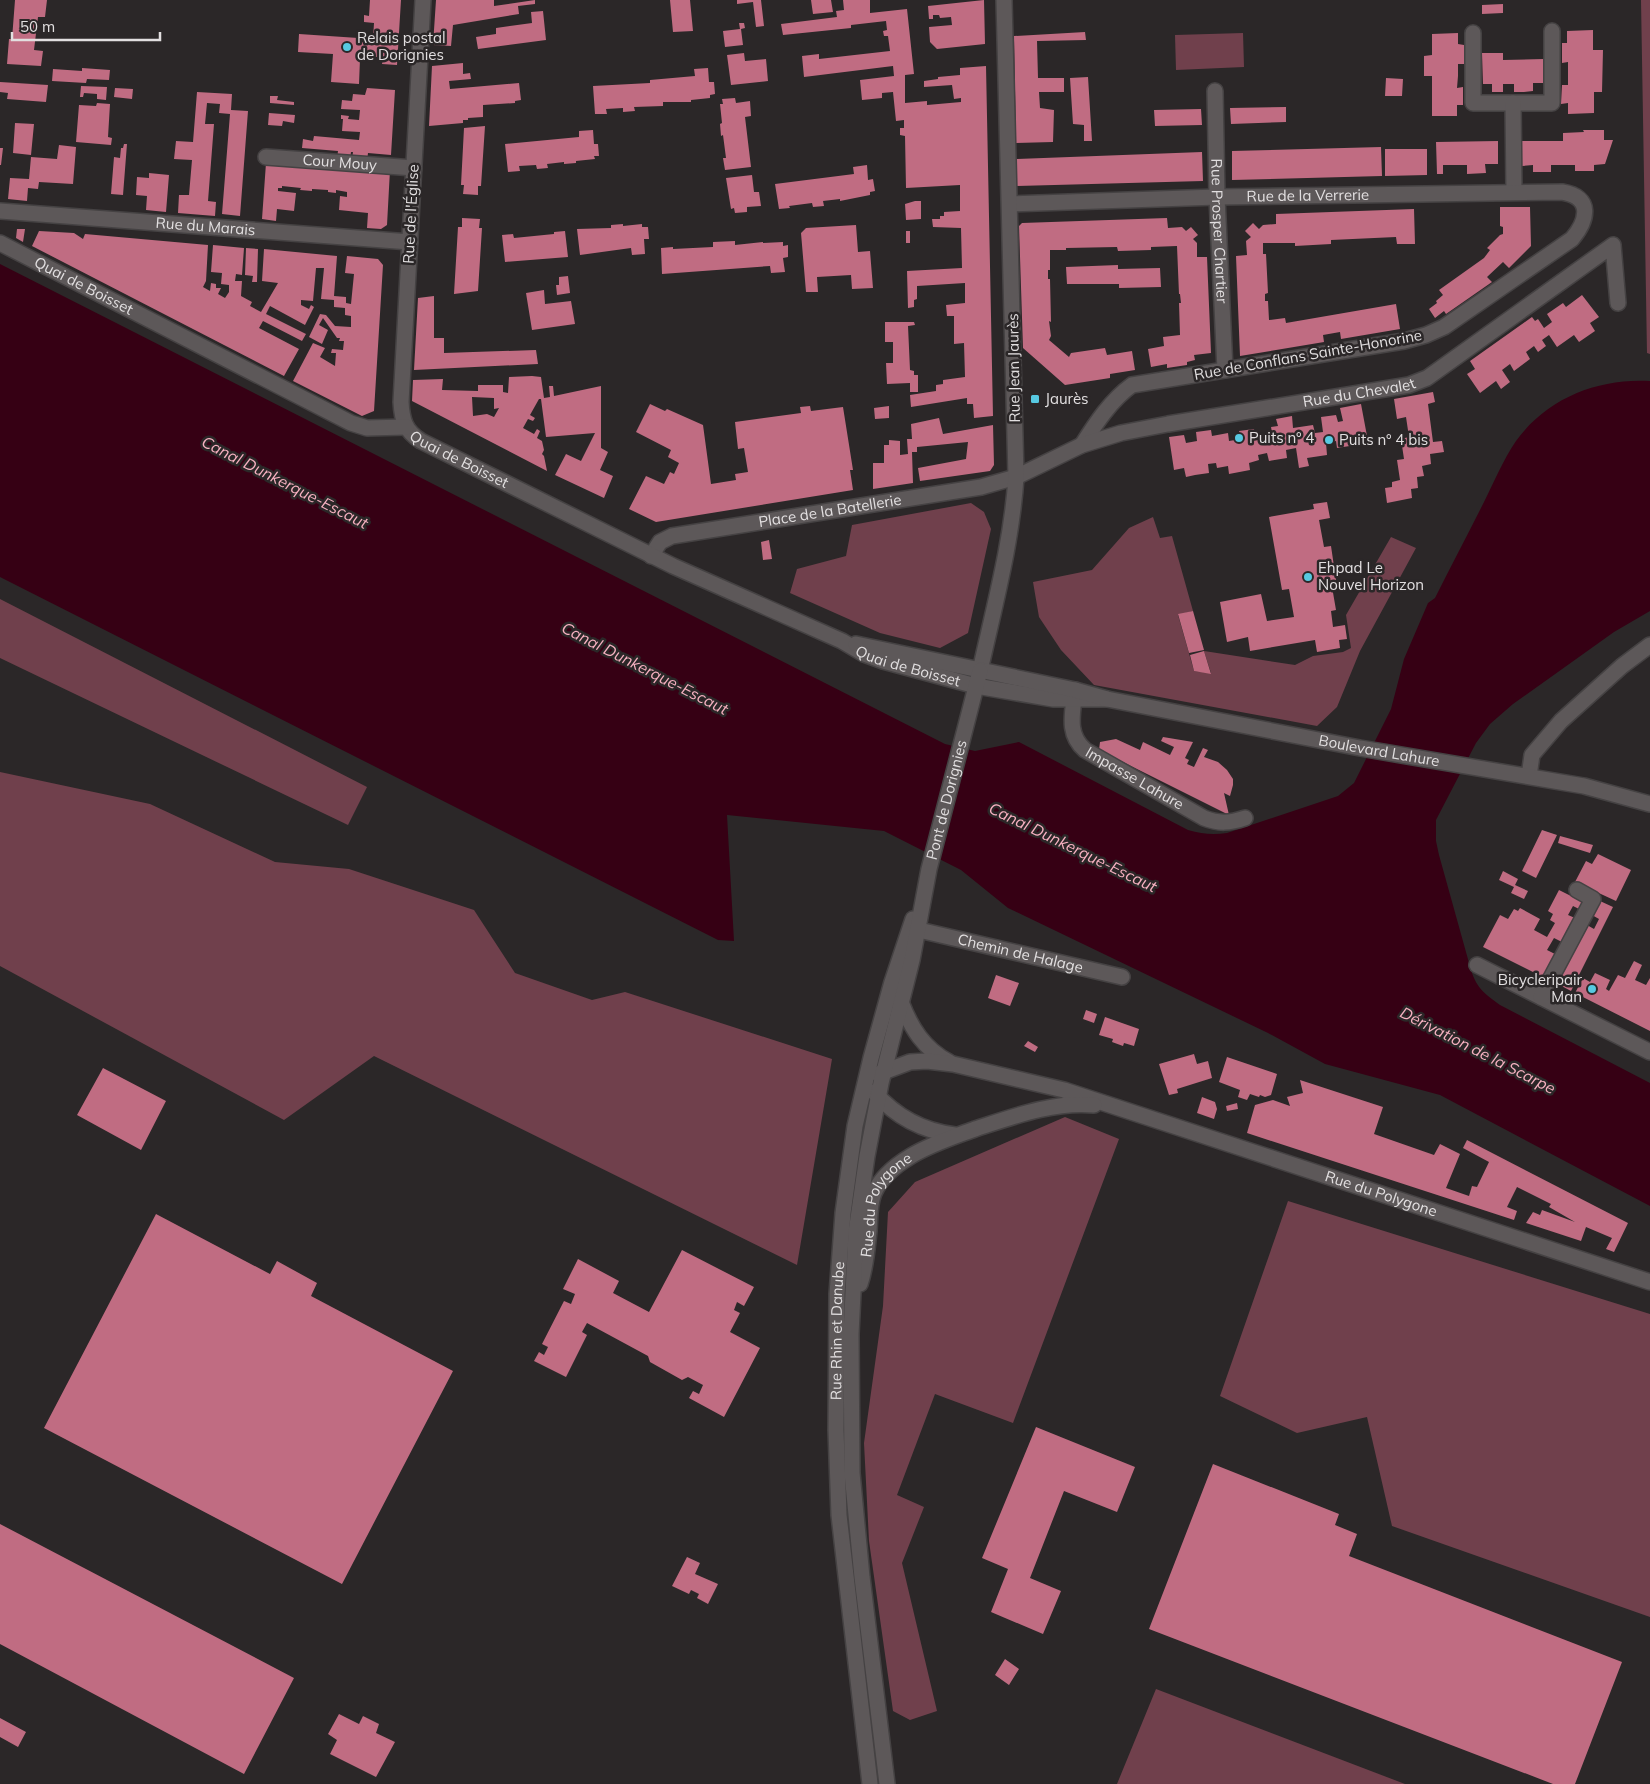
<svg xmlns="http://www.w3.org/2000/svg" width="1650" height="1784" viewBox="0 0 1650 1784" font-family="Mulish,sans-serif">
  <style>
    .green { fill: #70404c }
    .water { fill: #360014 }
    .building { fill: #c06c82; fill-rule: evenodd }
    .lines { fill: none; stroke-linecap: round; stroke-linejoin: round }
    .street-casing { stroke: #454243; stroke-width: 18 }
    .secondary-casing { stroke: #454243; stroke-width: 18 }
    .street { stroke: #5d5859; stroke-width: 15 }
    .secondary { stroke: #5d5859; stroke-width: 15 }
    .poi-dot { fill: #57c9e1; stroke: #2b2728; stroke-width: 2 }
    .labels { text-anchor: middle; stroke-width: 5; stroke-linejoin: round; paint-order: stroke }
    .poi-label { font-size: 15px; fill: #e2dfe0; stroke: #2b2728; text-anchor: start }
    .street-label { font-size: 15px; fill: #e2dfe0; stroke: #2b2728 }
    .water-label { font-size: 16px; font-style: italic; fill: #f7b1c1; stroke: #2b2728 }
  </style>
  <rect width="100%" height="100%" fill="#2b2728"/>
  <path class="green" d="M1641,0H1650V354L1647,353Z
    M1243,33L1244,67L1176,70L1175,35Z
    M971,503L984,512L991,529L968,633L940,648L880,633L790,593L797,569L846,556L852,525Z
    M1153,517L1160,538L1172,536L1193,611L1178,615L1194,671L1211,673L1204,651L1295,665L1313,656L1343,652L1351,648L1346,615L1391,537L1416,548L1360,651L1337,707L1317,726L1094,685L1061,650L1039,617L1033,582L1092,570L1129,528Z
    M0,599L367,787L348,825L0,658Z
    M0,772L150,804L275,862L349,869L474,910L515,973L592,1000L625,992L832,1059L797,1265L374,1056L284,1120L0,966Z
    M1065,1117L1119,1139L1013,1423L935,1394L897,1495L924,1507L902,1563L937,1711L910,1720L893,1711L869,1541L864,1443L883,1306L888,1212L915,1182Z
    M1288,1201L1650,1314V1617L1392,1526L1367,1417L1297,1433L1220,1396Z
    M1156,1689L1405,1784H1117Z"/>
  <path class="water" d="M0,264L945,744L975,751L1019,742L1188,830C1202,834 1213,835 1227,833L1338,796L1354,783L1391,709L1404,659L1428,603L1435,598C1451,566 1468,534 1484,502C1494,482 1503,460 1516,441C1547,398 1598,378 1650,381V611L1614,632L1513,704L1490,724L1476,743L1436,820V841L1439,855L1471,970C1477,989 1485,994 1500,1005L1650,1083V1206L1440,1095L1325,1064L1268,1033L1008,908L961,870L884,831L727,815L734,941L718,940L0,577Z"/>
  <path class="building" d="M15,0H47L45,17H38L34,50L43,51L41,66L7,64L9,39H12Z
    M370,0H401L397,65L382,64L383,58L371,56L370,59H360L359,84L331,82L333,54L298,52L299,34L373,39L374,23L364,22V15L369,16Z
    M436,0H494V6L535,0V4L518,6L519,14L453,25L451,46L433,45Z
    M670,0H690L693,31L673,32Z
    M737,0H761L764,26L756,27L753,2L737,4Z
    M811,0H831L833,12L813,14Z
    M843,0H870V13L907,9L914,74L905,75V103L927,101V105L961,102V98L954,99L952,85L924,87V81L938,79V77L960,75V68L986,66L993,416L974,418L973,404H967V398L911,407L910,395L936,391V385L943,384V380L965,377L964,343L954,344V316H947L946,305L965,303V283L917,286V299L914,300V307L908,308L907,271L962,268L961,228L933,227L932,219H940V216H944V212L960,211V185L906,188L905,136L900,135V128H904V120L896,121L893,92L882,93V98L862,100L860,80L894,76L893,66L804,77L802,56L819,54V59L890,51L888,36H884L883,31L887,30L886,21L851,25V28L783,35L781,24L837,17L836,11L844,10Z
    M984,0L985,44L937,49L930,42L929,27L952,25L951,17L940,18L939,15H933V19H929L928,6Z
    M1503,4V13L1482,14V5Z
    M543,11L546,40L478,49L476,37L496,34V28L532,23L531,12Z
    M739,23H744L745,28L741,29L743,45L725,47L723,31L740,29Z
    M1593,30V50H1603L1602,92H1594V113L1568,114V103L1561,104L1562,85H1568V62L1562,63V43H1567V31Z
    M1085,32L1086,40L1037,41L1038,78H1064V92H1039L1040,108L1054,110L1053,142L1016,143L1014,36Z
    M1458,33V44L1464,45V64H1458V76L1457,88L1463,87V105H1457V116H1432V76H1424V56L1432,55V34Z
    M744,53L745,61L766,59L768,81L731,85L727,55Z
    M1482,53H1503V60L1544,59V83H1533V91L1524,92H1514V84H1503V92H1492V84H1483Z
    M463,63V74L470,73L471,79L449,81L450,89L519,83L521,100L515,101V103L483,105V117L468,118V120H463V123L429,126L432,66Z
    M82,68L110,70L109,80L87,79L86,83L52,81L53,69L82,71Z
    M708,68L709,82H714L715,94L710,95V98L691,100V102H663V106L634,107L635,111L623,112V108L606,109L607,114H595L593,86L650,83V80L695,76L694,69Z
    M1088,77L1092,141H1084V125L1073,124L1070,78Z
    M1386,78L1403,79L1402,96H1385Z
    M0,82L48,85L46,102L7,99L8,93L0,92Z
    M81,86L107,87L106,100L97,99V94L84,93L83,97H80Z
    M115,88L133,89L132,99L114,97Z
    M367,88L395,90L391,155L368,153L367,161L352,159L353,152H351L350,159L337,158L338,151L302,148L303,139L313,141L314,136L359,140L360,132L342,131L343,119H341V115L349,116L348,119L359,120L360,110L341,109L342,100L352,101L353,94L365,95Z
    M197,92L232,94L231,110L248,111L240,216L222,214L230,114L219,113L220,104L207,103L205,124H214L208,201L216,202L215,216L178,213L179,195H189L192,160L174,159L176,141L193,142Z
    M270,96H278L277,100L294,102V105L270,103Z
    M735,98L736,103L750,101L751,116L745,117L751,167L725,170L723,158H726L723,135L721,136L720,124L722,123L720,104H723L722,99Z
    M97,103L110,104L108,137L112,138L111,145L76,142L79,105L96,106Z
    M1286,107V122L1231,124L1230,108Z
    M1201,109L1202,125L1155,126L1154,110Z
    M269,113L295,115L294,123L283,121L282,126L268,125Z
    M15,123L34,124L31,155L13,153Z
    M485,126L481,186H478V195L463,194L464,185H461L464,128Z
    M593,130L594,144H598L599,156H594L595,159L576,161V163L564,164V162L547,164L548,168L537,169L536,165L519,166L520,171L508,172L505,144L579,137V131Z
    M1583,130H1604V140H1613L1605,164L1594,165V171H1575V165H1551V172H1533V165L1522,166V141H1563V133L1584,132Z
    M1498,141V164H1485L1486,173L1467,174V165H1443V174H1437L1436,142Z
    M124,144H127L123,195L111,194L114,157L120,158L121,148H123Z
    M59,145L76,147L73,184L39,182L38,189L28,188L27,201L8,199L10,178L29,179L31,157L57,159Z
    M1381,147L1382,176L1232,180V151Z
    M0,148H3L1,165H0Z
    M1385,149H1427V175L1385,176Z
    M1202,152L1203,181L1017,186V159Z
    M266,163L390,170L387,225L381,229L367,228L368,213L339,210L340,196L347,197V192L336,190V193L328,192V190L312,189V191L300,190L301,188L282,186V188H278V191L296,193L294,211L277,209L276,221L262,219Z
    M867,165L868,180L873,179L875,191L870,192V195L840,201V199L823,201L824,206L813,207L812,203L789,206L790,208L779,209L775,184L854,174L853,167Z
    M149,173L169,175L166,212L146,210L147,196L136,195L137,177L149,178Z
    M752,175L754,192H759L761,206L747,207V212L735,213L734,208L731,209L726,178Z
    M915,201H921V219L906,220L905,204Z
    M1500,207H1530L1531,246L1509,268L1503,262L1487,277L1492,282L1446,314L1444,311L1435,318L1429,309L1437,303L1436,301L1443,295L1439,290L1484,258L1490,250L1487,248L1500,235L1503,234V227L1500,226Z
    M1414,209L1415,244H1397L1396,237L1331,240V244L1295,246V243H1263V254H1266L1268,293L1265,294V301H1268L1269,320L1285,318L1286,323L1396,304L1400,329L1341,339L1340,332L1323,335L1324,342L1240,356L1236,256L1247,255L1246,241L1251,237L1245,231L1253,223L1259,229L1263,225L1276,224V214Z
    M462,218L480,219L479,228H482L478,291L454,294L458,227H462Z
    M1167,218L1168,228L1182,227L1186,231L1191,227L1198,235L1193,239L1197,243V257H1207L1211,353L1194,355L1195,360L1187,362V365L1167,368V364L1151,367L1148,349L1164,346L1163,337L1180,335L1179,303H1181L1180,294H1179L1177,246L1151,247V250L1118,251L1117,247L1066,248V250H1050V270H1048V279H1050L1051,322L1049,321L1051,336L1049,340L1069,357L1071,353L1105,348L1107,355L1132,351L1135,370L1110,374V378L1065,385L1023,348L1019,226L1022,223Z
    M623,224V226L642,224V227H648L649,239H644L645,254L632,255L631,248L580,255L577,229L611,228V225Z
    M856,225L858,252L870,251L873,288L852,289L851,275L817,277L818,292H806L801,233L806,228Z
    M17,229H25L23,242L16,238Z
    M39,231L74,233L83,239L85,234L208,245L206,281L203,287L210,291L211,283L216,284V288H221L218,294L225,298L229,292V285L221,284L222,273L211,272L213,245L244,248L242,275L236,274L235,281H242L241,296L252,302L250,306L261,312L278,283L262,281L264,249L337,256L334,296L346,297V303L351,304L354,274L345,273L347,256L378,259L383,265L374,411L362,416L293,381L313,343L325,348L320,357L335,366L336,353H331L332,349L343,350L344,341H339L340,338H337L323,318L319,325L328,330L322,344L309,337L320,314L326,315L335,326L351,327V316L345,315V308L334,307V300L321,299L324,268H316L313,301L301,300V305L309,309L311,305L314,307L305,325L270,306L266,314L306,334L302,341L263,321L259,328L299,349L284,376L32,246Z
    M565,231L568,257L505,262L502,235L513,234L514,238L554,234V232Z
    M906,231H910V243H906Z
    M735,241V245L763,242V243L783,242V246L788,245V257L783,258L785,272L771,273L770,266L662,274L661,248L673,247V249L713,247V242Z
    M246,248L258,249L257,282H252L253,276L245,275Z
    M1118,265V269L1160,268L1161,287L1119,288V284H1067L1066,267Z
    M568,276L570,293L557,295L556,285H559V277Z
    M544,290L545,304L571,301L575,324L532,330L526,293Z
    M1582,295L1599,317L1590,323L1595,331L1579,342L1574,335L1557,347L1549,335L1542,340L1546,346L1538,352L1534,346L1526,352L1530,359L1514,371L1510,364L1502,370L1510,382L1501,389L1496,381L1480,393L1467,374L1475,369L1470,361L1532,317L1535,321L1538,319L1544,328L1552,322L1547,314L1563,303L1566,307Z
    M434,296V338H444V353L536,350L538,364L414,370L418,298Z
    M885,322H914L915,325L908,326L910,370L914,371V375H918V392H910V383L887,384L886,363H893V342H885Z
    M532,376L541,377L544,398L550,397L549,386H553L554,396L601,386V448L608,452L600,470L613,476L604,498L555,475L566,454L581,461L595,433L546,437L541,399H539L530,415L535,418L533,421L528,419L523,428L534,434L537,429L540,431L537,438L542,441L544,450L542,454L544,456L547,471L412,401L413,380L443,379L442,390L478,391V385H503V392L508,393L509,377ZM472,397L494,398V409L499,408L494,417L487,414L473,416Z
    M1433,392L1435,402L1428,404L1433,442L1442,441L1444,452L1430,454L1431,464L1422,466L1424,476L1417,477L1418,488L1411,489L1412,498L1387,503L1385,488L1392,487V482L1400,480L1397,460L1404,459L1401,439L1409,437L1406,417L1397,419L1394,399Z
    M650,404L665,411L667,409L703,425L711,484L736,480L735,474L748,472L744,448L738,449L735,422L801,413L800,407L810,406L811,411L843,407L853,470H850L853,490L656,522L629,509L646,476L664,484L670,472L674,474L679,463L668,457L671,450L636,432Z
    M1361,404L1367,436L1355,438L1356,445L1337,448L1336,441L1326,443L1327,455L1307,458L1309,466L1299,468L1296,448L1286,450L1287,458L1269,461L1267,453L1258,455L1259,460L1249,463L1250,470L1229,474L1228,466L1217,468L1216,463L1208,464L1209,473L1195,475L1186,477L1184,468L1174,470L1169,437L1184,435L1186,443L1197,441L1196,432L1211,430L1212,436L1228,433L1229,441L1241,439L1239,431L1254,429L1256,440L1273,438L1271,427L1278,426L1276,419L1292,416L1293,428L1313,425L1315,433L1323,432L1321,417L1336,415L1338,422L1343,421L1340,408Z
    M889,406V418L875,419L874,408Z
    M939,418L943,434L993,425L994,465L990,471L920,481L918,468L966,459L968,442L917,447V452H912L913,483L873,489V463H884V445H889V440L900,441V455L908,454L907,439H912L911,424Z
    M1327,502L1330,518L1319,520L1324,547L1331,546L1336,580L1331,581L1336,610L1331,611L1333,627L1345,625L1347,639L1339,640L1340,648L1317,652L1315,640L1250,651L1248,637L1227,642L1220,602L1261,594L1267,621L1294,617L1289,589L1282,590L1269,517L1314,509L1313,504Z
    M769,540L772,559L763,560L761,542Z
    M1193,611L1204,650L1189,653L1178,614Z
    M1204,651L1211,674L1194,671L1190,655Z
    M1163,737L1193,742L1185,758L1189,760L1187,764L1194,767L1203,748L1208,750L1204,757L1218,762L1227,770L1233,779V785L1230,796L1224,793L1229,815L1099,750L1100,742L1116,739L1140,750L1143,742L1170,755L1174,747L1161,741Z
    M1542,830L1557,835L1536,878L1522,871Z
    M1560,836L1593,845L1590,853L1558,843Z
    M1598,854L1631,870L1616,901L1575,882L1586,861L1592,864Z
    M1503,871L1518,879L1515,885L1528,891L1524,899L1511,893L1514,887L1499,880Z
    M1559,890L1583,902L1579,909L1573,906L1568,915L1575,918L1562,942L1554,938L1547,950L1557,955L1545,978L1483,947L1500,915L1508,919L1514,909L1518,911L1520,908L1540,919L1534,930L1547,937L1555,923L1550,920L1553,914L1548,911Z
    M1600,901L1613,907L1571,991L1556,983L1567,960L1569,961L1587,925L1594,929L1599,919L1592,915Z
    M1634,961L1642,965L1635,980L1646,985L1650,978V1031L1575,993L1583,978L1590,982L1595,973L1610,980L1606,989L1609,991L1618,975L1625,978Z
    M996,975L1019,983L1010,1006L988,998Z
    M1086,1010L1097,1014L1094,1023L1083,1019Z
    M1105,1017L1139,1029L1134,1046L1124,1043L1123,1046L1112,1042L1113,1039L1099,1035Z
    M1028,1041L1038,1047L1035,1052L1024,1046Z
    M1194,1054L1197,1064L1208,1061L1212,1078L1177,1089L1178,1093L1169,1095L1159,1064Z
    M1227,1057L1277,1074L1271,1095L1265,1097L1260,1095L1259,1097L1250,1094L1247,1100L1238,1097L1240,1090L1219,1082Z
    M103,1068L166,1101L141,1150L77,1115Z
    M1300,1080L1383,1107L1374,1134L1434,1155L1440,1144L1460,1154L1446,1188L1469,1196L1472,1186L1477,1187L1489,1162L1463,1148L1467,1140L1628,1223L1614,1252L1606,1249L1612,1238L1586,1227L1581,1241L1526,1223L1533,1212L1540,1215L1542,1210L1575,1222L1549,1207L1551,1204L1517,1187L1507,1207L1517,1211L1514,1220L1247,1133L1255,1105L1273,1100L1290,1106L1287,1097L1303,1093Z
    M1202,1097L1215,1102L1217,1109L1214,1119L1197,1113Z
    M1237,1103L1238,1109L1227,1111L1226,1106Z
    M156,1214L270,1274L277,1261L317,1283L311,1296L453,1371L342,1584L44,1428Z
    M682,1250L754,1287L744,1306L737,1302L734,1310L740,1313L730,1332L760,1348L724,1417L689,1398L693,1391L699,1394L703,1385L688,1377L682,1380L650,1362L648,1356L587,1323L582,1332L587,1335L566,1377L534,1361L539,1352L544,1355L548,1347L542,1344L564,1301L571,1304L575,1294L563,1289L578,1259L619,1281L613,1293L649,1312Z
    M1036,1427L1135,1467L1117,1512L1064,1491L1030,1578L1061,1591L1043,1634L991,1612L1008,1569L982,1558Z
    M1213,1464L1339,1514L1335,1525L1357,1534L1349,1556L1622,1662L1575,1784H1553L1149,1629Z
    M0,1524L294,1678L244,1774L0,1644Z
    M687,1557L700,1563L695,1574L718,1584L708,1604L697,1598L699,1594L691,1590L689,1594L672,1586Z
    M1005,1659L1019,1669L1009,1685L995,1675Z
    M339,1714L359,1724L363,1716L379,1724L376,1733L395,1742L376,1777L330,1754L337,1740L328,1734Z
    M0,1718L26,1732L18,1747L0,1737Z"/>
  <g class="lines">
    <g class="street-casing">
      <g id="street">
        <path d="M1473,33V103H1552V31"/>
        <path id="s1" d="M1215,91L1217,197L1225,370"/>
        <path d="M1513,103L1514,192"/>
        <path id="s2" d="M266,157L414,168"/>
        <path id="s3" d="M1010,204L1217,197L1562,192C1593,197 1588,220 1572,239L1444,327L1426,335L1404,341L1132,385C1111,400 1096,423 1082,445"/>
        <path id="s4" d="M651,556L660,542L672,536L981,487L1016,477L1082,445L1121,433L1168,424L1409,385L1427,378L1613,245L1618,303"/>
        <path d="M980,671C994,607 1012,542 1016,477L1004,0"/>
        <path id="s5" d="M1075,690C1073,712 1066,734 1085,750L1204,818C1219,824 1230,823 1245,818"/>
        <path d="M1529,776L1532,755L1561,721L1622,666L1650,645"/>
        <path id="s6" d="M919,930L1122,977"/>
        <path d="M1477,965L1650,1052"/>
        <path d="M1541,997L1593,899L1577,890"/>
      </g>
    </g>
    <g class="secondary-casing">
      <g id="secondary">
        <path id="s7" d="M423,0L401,402C402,420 405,431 421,441L673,566L842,641L864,654L883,661L976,686L1053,699H1107"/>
        <path id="s8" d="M0,211L410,242"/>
        <path id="s9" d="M0,243L351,423L367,428L406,427"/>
        <path id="s10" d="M856,644L1075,690L1107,699L1360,748L1584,786L1650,804"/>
        <path d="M901,1002C911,1028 924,1049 949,1062"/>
        <path id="s11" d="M878,1074L910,1062L927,1061L953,1064L1064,1090L1650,1282"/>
        <path d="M874,1092C896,1117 922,1131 955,1135"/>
        <path id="s12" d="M860,1284C866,1267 867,1249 869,1231C870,1219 869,1205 874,1193C881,1177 896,1165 911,1156C931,1144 953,1137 975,1129C1012,1117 1054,1101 1094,1105"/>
        <path id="s13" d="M870,1784L839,1515L836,1430L837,1294L843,1213L855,1126L871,1058L892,982L913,919"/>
        <path id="s14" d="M887,1784L862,1577L852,1473L851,1334L856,1232L867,1156L881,1083L912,960L929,869L980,671"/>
      </g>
    </g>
    <use href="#street" class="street"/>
    <use href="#secondary" class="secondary"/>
  </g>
  <g class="poi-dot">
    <circle cx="347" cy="47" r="5"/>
    <rect x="1030" y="394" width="10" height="10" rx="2.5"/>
    <circle cx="1239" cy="438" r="5"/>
    <circle cx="1329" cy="440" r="5"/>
    <circle cx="1308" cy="577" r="5"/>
    <circle cx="1592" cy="989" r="5"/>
  </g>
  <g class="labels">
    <g class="poi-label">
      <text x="357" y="43">Relais postal<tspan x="357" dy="17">de Dorignies</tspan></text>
      <text x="1045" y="404">Jaurès</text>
      <text x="1249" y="443">Puits n° 4</text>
      <text x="1339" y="445">Puits n° 4 bis</text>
      <text x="1318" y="573">Ehpad Le<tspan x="1318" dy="17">Nouvel Horizon</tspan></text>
      <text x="1582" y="985" text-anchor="end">Bicycleripair<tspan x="1582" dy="17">Man</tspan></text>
    </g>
    <g class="street-label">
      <text dy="5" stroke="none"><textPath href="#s2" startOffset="74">Cour Mouy</textPath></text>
      <text dy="5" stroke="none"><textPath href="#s3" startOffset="298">Rue de la Verrerie</textPath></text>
      <text transform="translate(411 214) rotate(-87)" y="5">Rue de l'Église</text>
      <text dy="5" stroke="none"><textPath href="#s8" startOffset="206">Rue du Marais</textPath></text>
      <text dy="5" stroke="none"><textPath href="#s1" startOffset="140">Rue Prosper Chartier</textPath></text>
      <text dy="5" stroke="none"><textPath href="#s9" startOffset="94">Quai de Boisset</textPath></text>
      <text transform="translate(1308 355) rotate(-10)" y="5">Rue de Conflans Sainte-Honorine</text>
      <text transform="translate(1014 368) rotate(-91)" y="5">Rue Jean Jaurès</text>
      <text dy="5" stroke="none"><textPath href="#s4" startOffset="735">Rue du Chevalet</textPath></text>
      <text dy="5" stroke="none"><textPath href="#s7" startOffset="491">Quai de Boisset</textPath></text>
      <text dy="5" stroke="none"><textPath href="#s4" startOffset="190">Place de la Batellerie</textPath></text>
      <text dy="5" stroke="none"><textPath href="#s7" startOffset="986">Quai de Boisset</textPath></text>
      <text dy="5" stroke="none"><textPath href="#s10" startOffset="534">Boulevard Lahure</textPath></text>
      <text dy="5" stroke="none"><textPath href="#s5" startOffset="121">Impasse Lahure</textPath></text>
      <text dy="5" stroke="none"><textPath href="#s14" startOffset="996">Pont de Dorignies</textPath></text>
      <text dy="5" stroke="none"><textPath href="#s6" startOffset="104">Chemin de Halage</textPath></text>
      <text dy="5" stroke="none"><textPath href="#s11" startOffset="525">Rue du Polygone</textPath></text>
      <text dy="5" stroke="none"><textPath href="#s12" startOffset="86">Rue du Polygone</textPath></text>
      <text dy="5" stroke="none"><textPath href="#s13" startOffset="455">Rue Rhin et Danube</textPath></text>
    </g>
    <g class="water-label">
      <text transform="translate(285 482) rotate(27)" y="6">Canal Dunkerque-Escaut</text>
      <text transform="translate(645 668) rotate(27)" y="6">Canal Dunkerque-Escaut</text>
      <text transform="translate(1073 847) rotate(26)" y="6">Canal Dunkerque-Escaut</text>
      <text transform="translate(1478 1050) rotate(27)" y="6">Dérivation de la Scarpe</text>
    </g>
  </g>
  <path d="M12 32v8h148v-8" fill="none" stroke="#e2dfe0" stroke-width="2.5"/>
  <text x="20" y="32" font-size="15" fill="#e2dfe0" stroke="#2b2728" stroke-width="4" paint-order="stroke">50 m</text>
</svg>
